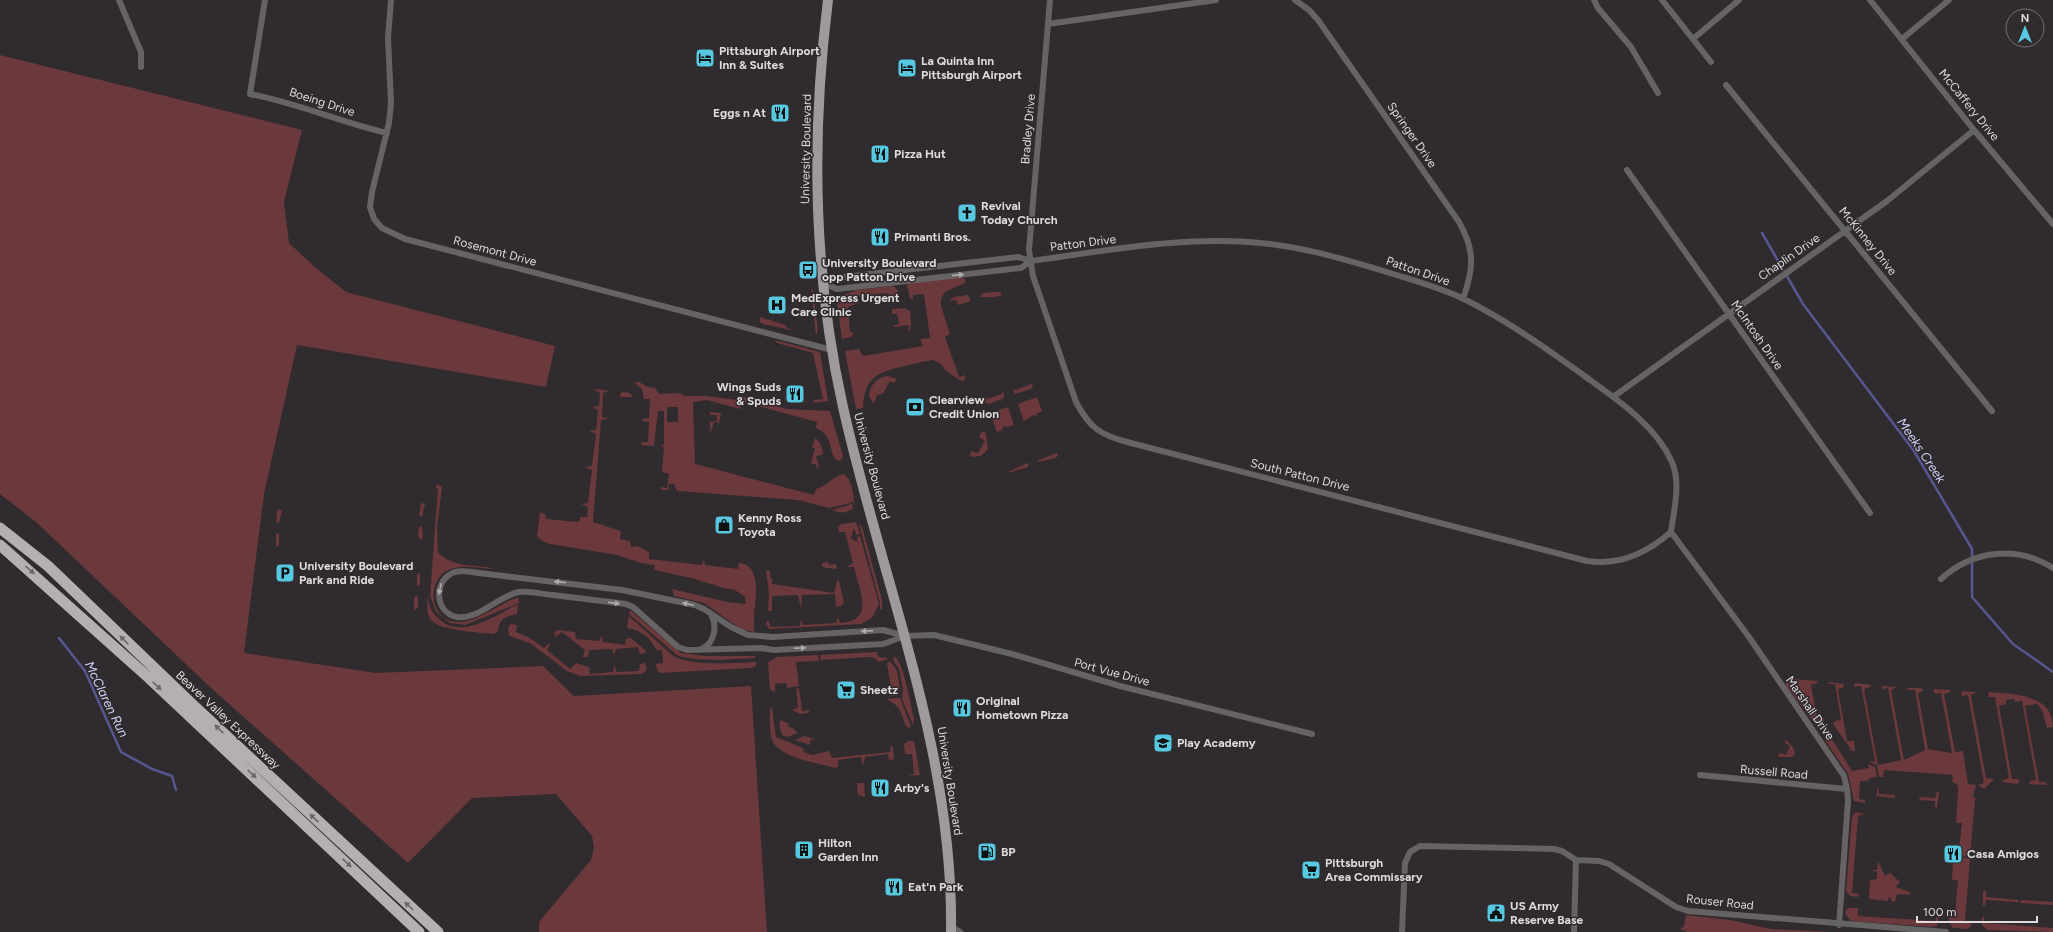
<svg xmlns="http://www.w3.org/2000/svg" width="2053" height="932" viewBox="0 0 2053 932" font-family="Figtree,sans-serif">
  <style>
    .green { fill: #6b383c; fill-rule: evenodd }
    .lines { fill: none; stroke-linecap: round; stroke-linejoin: round }
    .stream { stroke: #575791; stroke-width: 2.5 }
    .minor { stroke: #666364; stroke-width: 6 }
    .primary { stroke: #9e999b; stroke-width: 10 }
    .motorway { stroke: #b4afb1; stroke-width: 11 }
    .oneway { fill: #aeabad }
    .oneway2 { fill: #6b6669 }
    .labels { text-anchor: middle; stroke-width: 3; stroke-linejoin: round; paint-order: stroke }
    .poi-label { font-size: 12px; font-weight: bold; fill: #dedbdd; stroke: #2f2b2e; text-anchor: start }
    .street-label { font-size: 12px; fill: #dedbdd; stroke: #2f2b2e }
    .water-label { font-size: 13px; font-style: italic; fill: #d1d3f6; stroke: #2f2b2e }
  </style>
  <rect width="100%" height="100%" fill="#2f2b2e"/>
  <path class="green" d="M0,55L302,130L284,202L289,243L315,267L346,292L555,346L546,387L297,345L264,494L244,653L376,673L543,666L574,696L751,686L767,932H539V922L591,860L594,848L592,836L556,794L472,798L408,863L210,687L36,522L0,494Z
    M960,277L965,279V283L945,292L941,299V306L950,334L945,337L958,374L959,377L965,375V380L961,381L946,371L940,363L933,360C924,361 914,364 905,366C878,372 864,377 863,408L856,409L845,351L859,349L863,356L923,346L920,339L930,338L924,294L913,295V299H910L907,285L909,283Z
    M891,286L895,287L898,291L895,298L886,293L856,297L859,303L848,307L850,332L854,333L851,337L842,339L837,302L839,297L856,290Z
    M811,288L813,291L818,330L816,336Z
    M994,292H1000L1002,295L995,297H980L983,293Z
    M968,295L971,301L958,305L956,300L949,301L954,297Z
    M904,308L910,311L911,323L910,331L908,330L909,325L894,327V325L899,324L897,314H892V309Z
    M760,317L785,325L787,328L796,331L763,324L760,322Z
    M775,340L820,352L828,401L813,403L814,400L823,399L813,353L777,343Z
    M888,376L897,379L894,383L890,381L883,394L877,395L874,404L869,396C870,385 877,377 888,376Z
    M639,382L648,387L655,388L659,394L679,393L685,396H706L737,400L742,398L741,396L787,409L830,411L843,456L842,459L839,461C827,457 836,436 816,428L817,422L744,402L740,409L707,400L693,402L695,464L814,495L816,489C828,486 832,476 844,474C851,477 855,498 854,506L852,500L851,503L829,508L798,500L677,491L674,484H669L668,490H661V487L667,488L669,474L662,472L664,447L661,446L664,444V411H658L654,446L641,445L642,442H648L649,422L643,421L642,419L649,418L650,399H644L642,389L634,383ZM667,407H678V422H667Z
    M1031,382L1033,386L1031,389L1014,394L1013,388L1016,390L1031,384Z
    M794,385H802L805,402L787,403L785,400L786,387H794Z
    M597,389L609,391L603,393L602,417L609,419L601,420L593,522L621,531L620,539L630,541L631,547L638,546L649,552V559L702,565L704,559L705,565L738,569L739,563C763,565 755,601 754,616C754,622 754,627 754,632L742,630L704,603L674,596L672,589L727,602L746,604L745,597L735,590L724,588L691,578L659,571L654,569L655,565L641,563L617,555L550,544L542,541L537,536L540,512L545,514L546,519L579,522L580,517H587L588,507L581,504L588,503L592,470L585,467L592,466L596,434L589,431L596,430L598,410L592,407L599,406L600,393L594,390Z
    M622,392L630,393L633,397H620V394Z
    M1002,392L1004,393V398L989,404L985,403L986,397L987,399L1002,394Z
    M1037,397L1042,411L1036,414L1037,417L1033,415L1024,421L1018,404Z
    M1008,407L1014,425L1008,427L1004,426L1002,430L997,432L990,413Z
    M710,412L721,413L719,423L714,422L710,434V422L717,421V415H710Z
    M982,431L986,433L988,449L981,456L972,457L970,455L971,451L978,453L985,441L979,437Z
    M815,438L820,443L823,452L822,455L816,456L819,467L817,468L816,465L811,463L815,448H812Z
    M1057,453L1058,456L1055,458L1038,462L1039,460Z
    M1027,463L1029,464L1028,467L1011,472H1008Z
    M437,484L442,487L437,527L438,552C450,567 474,565 492,568L491,569C480,568 466,565 454,568C423,576 429,624 460,622C480,621 499,603 519,597V603L465,625L450,623L436,612L430,596L438,489L436,488Z
    M421,503L425,504L422,517L419,515Z
    M852,504L853,508C846,514 839,513 832,510Z
    M277,509L282,511L279,523L276,522Z
    M856,522L860,534L856,535L855,530H853L851,539L858,542L857,537L860,536L879,604L872,618L861,624L769,629L766,624L767,621H769L770,627L800,626L801,619L803,625L836,623L838,617L840,623C876,621 859,590 854,567H847L853,563L845,532H839L838,528L841,524Z
    M859,524L862,527L882,600V609H880V603Z
    M422,526L423,538L421,540L418,537L419,527Z
    M279,533V545L276,547V534Z
    M828,562L829,565L836,564L837,569L826,568L822,566V563Z
    M766,570L770,571V577L772,578V584L834,593L837,581L839,580L844,603L841,606L836,607L835,594L802,595L801,609L798,595L772,596V611H768L769,593Z
    M420,573V585L417,586V574Z
    M428,594C428,604 431,612 439,619C461,640 494,616 516,605H518L517,614C506,617 500,617 498,631L494,634C481,633 439,630 432,621C425,613 428,603 428,594Z
    M418,596V608L414,610V597Z
    M630,610L681,653L705,656H754L756,658L720,660L694,659L678,656L629,614Z
    M629,616L672,655C691,667 732,663 754,662H756V666L751,668L660,673L657,670L656,664L663,663L662,650H656C650,637 641,630 627,628Z
    M511,624L517,625L516,632L530,638L544,648L548,644H550L547,650L570,669L576,663L589,667L590,674L613,672L614,665L617,672L639,671L640,664L645,663L647,670L642,674L580,676L567,671L530,643L509,636L508,628Z
    M557,630L575,632L576,639L599,641L602,635L603,642L625,645L626,639L631,638L645,650L646,653L640,654L638,647L616,649L614,656L612,649L589,650L588,657H583L585,650L562,632L556,637L554,633Z
    M874,652H877L878,656L882,658L885,657L888,659L879,662L875,658L870,657L821,660L820,655Z
    M818,655L819,661L796,662L799,686L787,688L786,683L775,684V692L770,690L768,662L777,657Z
    M895,656C905,667 910,704 914,719L913,725L902,699L903,689L899,669L893,660Z
    M890,661L897,671L900,689L897,695L886,697L892,695L887,663Z
    M1792,679L1818,681L1817,683L1811,685L1817,717L1824,718V724L1822,728H1818L1786,686V681Z
    M1829,682L1844,684L1843,688L1838,689L1847,741H1854L1855,751H1852L1833,724L1835,721L1841,720L1835,684H1828Z
    M1855,683L1871,685L1870,687L1864,689L1878,765L1901,760L1888,688L1882,689L1881,686L1897,687L1891,690L1904,760L1925,750L1915,690H1908L1907,688H1921L1924,690L1918,693L1928,749L1952,753L1941,693L1936,694L1933,691L1935,689L1951,690L1950,692L1944,694L1955,752L1963,751L1968,784L1976,785L1973,797L1977,799L1975,800L1970,856L1958,857L1962,823H1956L1958,789L1957,784L1952,782L1953,775L1884,770L1883,777H1879L1877,765L1869,762L1875,761L1861,686L1854,687Z
    M799,688L802,711L809,710V713L800,714L792,710L798,707L796,689Z
    M1963,691L1977,692L1971,695L1986,778L1994,779L1984,789L1978,785L1984,783L1968,695L1962,696L1961,692Z
    M1989,692C2013,694 2053,694 2053,727L2047,728L2042,710L2037,704L2025,706L2039,782H2046L2047,785L2029,784L2030,781L2036,780L2022,701L2015,702L2014,699L2006,700V704L1999,706L2012,779H2018L2020,782L2017,784L2002,782L2003,780L2009,778L1995,697H1988Z
    M897,698H900L911,727L909,728C901,725 907,708 886,699Z
    M772,707L776,737L801,747L804,749L803,752L813,755L829,751L832,758L890,752L891,745L893,747L894,759L889,761L888,754L865,757L864,764L862,763L861,757L838,760V767L835,768C818,763 779,758 772,740C769,731 770,719 770,709Z
    M781,720L789,724L788,726L791,728L792,727L798,733L787,737L782,735L779,724Z
    M1827,735L1830,736L1852,771L1869,768L1868,764L1875,767L1877,777L1870,778L1867,781H1860L1859,799L1865,800V803L1854,801L1848,774L1825,740V738Z
    M804,736L815,739L810,740V745L795,740Z
    M1786,739L1794,749L1795,754L1792,757H1779L1778,755L1780,753L1786,755L1790,746L1785,743Z
    M909,741H914L920,775L908,776L914,774L912,754H905L904,744Z
    M857,783H864L865,797L858,795Z
    M1878,787L1879,794L1895,795V798L1876,796Z
    M1937,791L1939,792L1937,808L1935,807V801L1919,800L1920,797L1935,798Z
    M1855,812L1865,814L1858,816L1852,893L1859,894L1858,897L1850,896L1846,891L1852,817Z
    M1964,858H1970L1965,922L1972,924L1968,929L1953,928L1949,922V914H1955L1958,880H1952L1953,859Z
    M1878,861L1885,876L1890,873L1900,882L1896,887L1910,892V895L1897,894L1895,902L1891,901V898L1889,897L1888,901L1869,899L1870,880L1877,879V872L1871,870H1877Z
    M1983,891H1986V897L2019,900L2018,902L1986,900L1985,906H1983Z
    M2021,900L2053,902V905L2020,903Z
    M1851,908H1858V916L1935,921L1938,914L1939,915L1937,926L1932,927L1851,921L1845,914L1846,909Z
    M1686,915L1730,920L1771,929L1831,932H1687L1680,929L1684,926Z
    M1982,917H1984V923L2053,928V932L1987,930L1982,925Z"/>
  <g class="lines">
    <path class="stream" d="M1762,233L1803,304L1914,451L1972,549V597L2013,644L2053,672
      M59,638L85,671L121,752L152,769L172,776L176,790"/>
    <path class="minor" d="M119,0L141,52V67
      M265,0L250,94C297,103 340,122 387,133
      M391,0L388,38L391,103L389,123L372,192L370,207L374,219L382,228L405,239L832,350
      M1050,0L1029,250L1033,276L1076,402C1089,427 1100,435 1127,442L1587,561C1619,566 1647,553 1671,532
      M1295,0L1309,10L1318,20L1459,222C1475,250 1474,268 1463,299
      M1594,0L1598,8L1631,47L1658,93
      M1662,0L1711,62
      M1870,0L1974,130L2053,224
      M1048,24L1216,0
      M1693,39L1739,0
      M1902,39L1949,0
      M1726,85L1992,411
      M1627,170L1870,513
      M823,283L835,278L1018,257L1031,261C1103,251 1176,237 1249,242C1298,245 1344,259 1390,273C1415,281 1441,288 1464,299C1508,321 1547,349 1586,377C1618,400 1656,426 1672,462C1681,483 1674,510 1671,532
      M823,283L837,289L1021,268L1031,261
      M1613,397L1887,201L1974,130
      M1671,532L1749,637L1844,776L1847,789L1848,801L1839,925
      M1941,579C1973,550 2017,545 2053,568
      M905,636L883,630L773,637L748,635L731,627L704,609L695,605L622,590L479,573C472,572 463,570 455,572C433,579 434,613 457,617C479,620 498,596 519,592C530,591 542,594 553,595C577,598 601,601 626,604L633,607L678,647L687,650L761,648L774,650L883,644L905,636L934,635L1012,654L1120,686L1312,734
      M701,649C715,644 718,625 710,613
      M1700,775L1847,789
      M951,926L960,932
      M1402,932L1405,863L1410,852L1420,846L1554,849L1562,851L1576,860
      M1574,932L1576,860L1599,861L1609,864L1676,907L1688,911L1946,932"/>
    <path class="primary" d="M828,0C811,136 813,273 843,407C882,582 954,750 951,932"/>
    <path class="motorway" d="M0,528L48,566L193,705L438,932
      M0,545L149,678L419,932"/>
  </g>
  <defs><path id="oneway-solid" d="M-6-.8H1V-3.2L6.5 0L1 3.2V.8H-6Z"/></defs>
  <g class="oneway">
    <use href="#oneway-solid" transform="translate(958 275) rotate(-6)"/>
    <use href="#oneway-solid" transform="translate(560 582) rotate(-173)"/>
    <use href="#oneway-solid" transform="translate(440 589) rotate(103)"/>
    <use href="#oneway-solid" transform="translate(614 603) rotate(7)"/>
    <use href="#oneway-solid" transform="translate(688 604) rotate(-168)"/>
    <use href="#oneway-solid" transform="translate(867 631) rotate(177)"/>
    <use href="#oneway-solid" transform="translate(800 648) rotate(-3)"/>
  </g>
  <g class="oneway2">
    <use href="#oneway-solid" transform="translate(30 570) rotate(41)"/>
    <use href="#oneway-solid" transform="translate(124 640) rotate(-136)"/>
    <use href="#oneway-solid" transform="translate(157 686) rotate(43)"/>
    <use href="#oneway-solid" transform="translate(219 729) rotate(-137)"/>
    <use href="#oneway-solid" transform="translate(252 774) rotate(43)"/>
    <use href="#oneway-solid" transform="translate(314 818) rotate(-137)"/>
    <use href="#oneway-solid" transform="translate(347 863) rotate(43)"/>
    <use href="#oneway-solid" transform="translate(409 906) rotate(-138)"/>
  </g>
  <defs>
    <g id="hotel-square" transform="scale(1)"><rect x="-9" y="-9" width="18" height="18" rx="4" fill="#56c9e1" stroke="#2f2b2e"/><path d="M-6-4.5h1.5V1H6V5H4.5V3h-9V5H-6ZM-4 0a1.8 1.8 0 1 1 3.6 0ZM.5 0V-2.5h3Q6-2.5 6 0Z" fill="#111"/></g>
    <g id="restaurant-square" transform="scale(1)"><rect x="-9" y="-9" width="18" height="18" rx="4" fill="#56c9e1" stroke="#2f2b2e"/><path d="M-5-6h1v4h1v-4h1v4h1v-4h1v5L-1.5 .5V6h-2V.5L-5-1ZM5-6V6H3V1.5H1.5Q1.5-4 5-6Z" fill="#111"/></g>
    <g id="church-square" transform="scale(1)"><rect x="-9" y="-9" width="18" height="18" rx="4" fill="#56c9e1" stroke="#2f2b2e"/><path d="M-1.2-6h2.4v3.5h3.3v2.4h-3.3V6h-2.4V-.1h-3.3v-2.4h3.3Z" fill="#111"/></g>
    <g id="bus-square" transform="scale(1)"><rect x="-9" y="-9" width="18" height="18" rx="4" fill="#56c9e1" stroke="#2f2b2e"/><path d="M-5-6H5V4H4V6H2V4H-2V6H-4V4H-5ZM-3.5-4V0h7V-4ZM-3.5 1.2v1.5H-2V1.2ZM2 1.2v1.5H3.5V1.2Z" fill="#111"/></g>
    <g id="hospital-square" transform="scale(1)"><rect x="-9" y="-9" width="18" height="18" rx="4" fill="#56c9e1" stroke="#2f2b2e"/><path d="M-5-5h3v3.5h4V-5h3V5h-3V1.5h-4V5h-3Z" fill="#111"/></g>
    <g id="bank-square" transform="scale(1)"><rect x="-9" y="-9" width="18" height="18" rx="4" fill="#56c9e1" stroke="#2f2b2e"/><path d="M-6-4H6V4H-6ZM0-2.3a2.3 2.3 0 1 0 0 4.6a2.3 2.3 0 1 0 0-4.6Z" fill="#111"/></g>
    <g id="shop-square" transform="scale(1)"><rect x="-9" y="-9" width="18" height="18" rx="4" fill="#56c9e1" stroke="#2f2b2e"/><path d="M-5-2.5h2.3a2.7 3.5 0 0 1 5.4 0H5L5.5 6h-11ZM-1.5-2.5h3a1.5 2.3 0 0 0-3 0Z" fill="#111"/></g>
    <g id="parking-square" transform="scale(1)"><rect x="-9" y="-9" width="18" height="18" rx="4" fill="#56c9e1" stroke="#2f2b2e"/><path d="M-3.5-5.5H1a3.5 3.5 0 0 1 0 7H-1V5.5H-3.5ZM-1-3.4V-.6H.8a1.4 1.4 0 0 0 0-2.8Z" fill="#111"/></g>
    <g id="supermarket-square" transform="scale(1)"><rect x="-9" y="-9" width="18" height="18" rx="4" fill="#56c9e1" stroke="#2f2b2e"/><path d="M-6-5.5h2.5l.6 2H6L4.5 2H-2.5L-4.4-4H-6ZM-1.5 3.2a1.3 1.3 0 1 0 .1 0ZM3 3.2a1.3 1.3 0 1 0 .1 0Z" fill="#111"/></g>
    <g id="school-square" transform="scale(1)"><rect x="-9" y="-9" width="18" height="18" rx="4" fill="#56c9e1" stroke="#2f2b2e"/><path d="M0-5L7-2L0 1L-7-2ZM-4 1L0 2.5L4 1V4Q0 6-4 4Z" fill="#111"/></g>
    <g id="building-square" transform="scale(1)"><rect x="-9" y="-9" width="18" height="18" rx="4" fill="#56c9e1" stroke="#2f2b2e"/><path d="M-4-6H4V6H1V3H-1V6H-4ZM-2.5-4.3h1.7v1.8h-1.7ZM.8-4.3h1.7v1.8H.8ZM-2.5-1h1.7V.8h-1.7ZM.8-1h1.7V.8H.8Z" fill="#111"/></g>
    <g id="fuel-square" transform="scale(1)"><rect x="-9" y="-9" width="18" height="18" rx="4" fill="#56c9e1" stroke="#2f2b2e"/><path d="M-5.5-6h7V0h2V4h1.3V-2.5L3-4.5l.8-.8L6-3V5H2.5V1h-1V6h-7ZM-4.2-4.7v3.2H.2V-4.7Z" fill="#111"/></g>
    <g id="civic-square" transform="scale(1)"><rect x="-9" y="-9" width="18" height="18" rx="4" fill="#56c9e1" stroke="#2f2b2e"/><path d="M-.6-6.5H3V-4.5H.6V-3L4-1V1h2V6H-6V1h2V-1L-.6-3ZM-1.2 2.5V6h2.4V2.5Z" fill="#111"/></g>
  </defs>
  <g fill-rule="evenodd">
    <use href="#hotel-square" x="705" y="58"/>
    <use href="#hotel-square" x="907" y="68"/>
    <use href="#restaurant-square" x="780" y="113"/>
    <use href="#restaurant-square" x="880" y="154"/>
    <use href="#church-square" x="967" y="213"/>
    <use href="#restaurant-square" x="880" y="237"/>
    <use href="#bus-square" x="808" y="270"/>
    <use href="#hospital-square" x="777" y="305"/>
    <use href="#restaurant-square" x="795" y="394"/>
    <use href="#bank-square" x="915" y="407"/>
    <use href="#shop-square" x="724" y="525"/>
    <use href="#parking-square" x="285" y="573"/>
    <use href="#supermarket-square" x="846" y="690"/>
    <use href="#restaurant-square" x="962" y="708"/>
    <use href="#school-square" x="1163" y="743"/>
    <use href="#restaurant-square" x="880" y="788"/>
    <use href="#building-square" x="804" y="850"/>
    <use href="#fuel-square" x="987" y="852"/>
    <use href="#restaurant-square" x="1953" y="854"/>
    <use href="#supermarket-square" x="1311" y="870"/>
    <use href="#restaurant-square" x="894" y="887"/>
    <use href="#civic-square" x="1496" y="913"/>
  </g>
  <g class="labels">
    <g class="poi-label">
      <text x="719" y="55">Pittsburgh Airport<tspan x="719" dy="14">Inn &amp; Suites</tspan></text>
      <text x="921" y="65">La Quinta Inn<tspan x="921" dy="14">Pittsburgh Airport</tspan></text>
      <text x="766" y="117" text-anchor="end">Eggs n At</text>
      <text x="894" y="158">Pizza Hut</text>
      <text x="981" y="210">Revival<tspan x="981" dy="14">Today Church</tspan></text>
      <text x="894" y="241">Primanti Bros.</text>
      <text x="822" y="267">University Boulevard<tspan x="822" dy="14">opp Patton Drive</tspan></text>
      <text x="791" y="302">MedExpress Urgent<tspan x="791" dy="14">Care Clinic</tspan></text>
      <text x="781" y="391" text-anchor="end">Wings Suds<tspan x="781" dy="14">&amp; Spuds</tspan></text>
      <text x="929" y="404">Clearview<tspan x="929" dy="14">Credit Union</tspan></text>
      <text x="738" y="522">Kenny Ross<tspan x="738" dy="14">Toyota</tspan></text>
      <text x="299" y="570">University Boulevard<tspan x="299" dy="14">Park and Ride</tspan></text>
      <text x="860" y="694">Sheetz</text>
      <text x="976" y="705">Original<tspan x="976" dy="14">Hometown Pizza</tspan></text>
      <text x="1177" y="747">Play Academy</text>
      <text x="894" y="792">Arby's</text>
      <text x="818" y="847">Hilton<tspan x="818" dy="14">Garden Inn</tspan></text>
      <text x="1001" y="856">BP</text>
      <text x="1967" y="858">Casa Amigos</text>
      <text x="1325" y="867">Pittsburgh<tspan x="1325" dy="14">Area Commissary</tspan></text>
      <text x="908" y="891">Eat'n Park</text>
      <text x="1510" y="910">US Army<tspan x="1510" dy="14">Reserve Base</tspan></text>
    </g>
    <g class="street-label">
      <text transform="translate(322 102) rotate(18)" y="4">Boeing Drive</text>
      <text transform="translate(1969 105) rotate(51)" y="4">McCaffery Drive</text>
      <text transform="translate(1028 129) rotate(-85)" y="4">Bradley Drive</text>
      <text transform="translate(1412 135) rotate(55)" y="4">Springer Drive</text>
      <text transform="translate(806 149) rotate(-89)" y="4">University Boulevard</text>
      <text transform="translate(1868 241) rotate(51)" y="4">McKinney Drive</text>
      <text transform="translate(1083 243) rotate(-7)" y="4">Patton Drive</text>
      <text transform="translate(495 251) rotate(15)" y="4">Rosemont Drive</text>
      <text transform="translate(1789 257) rotate(-35)" y="4">Chaplin Drive</text>
      <text transform="translate(1418 271) rotate(19)" y="4">Patton Drive</text>
      <text transform="translate(1757 335) rotate(55)" y="4">McIntosh Drive</text>
      <text transform="translate(872 466) rotate(75)" y="4">University Boulevard</text>
      <text transform="translate(1300 475) rotate(14)" y="4">South Patton Drive</text>
      <text transform="translate(1112 672) rotate(15)" y="4">Port Vue Drive</text>
      <text transform="translate(1810 708) rotate(55)" y="4">Marshall Drive</text>
      <text transform="translate(228 720) rotate(43)" y="4">Beaver Valley Expressway</text>
      <text transform="translate(1774 772) rotate(5)" y="4">Russell Road</text>
      <text transform="translate(950 781) rotate(81)" y="4">University Boulevard</text>
      <text transform="translate(1720 902) rotate(6)" y="4">Rouser Road</text>
    </g>
    <g class="water-label">
      <text transform="translate(1922 450) rotate(56)" y="5">Meeks Creek</text>
      <text transform="translate(107 699) rotate(64)" y="5">McClaren Run</text>
    </g>
  </g>
  <g transform="translate(2025 28)"><circle r="19" fill="#2f2b2e" stroke="#757174"/>
  <path d="M0-3L7 15L0 10L-7 15Z" fill="#56c9e1"/>
  <text y="-6" font-size="11" font-weight="bold" text-anchor="middle" fill="#dedbdd">N</text>
  </g>
  <path d="M1917 916v6h120v-6" fill="none" stroke="#dedbdd" stroke-width="2"/>
  <text x="1923" y="916" font-size="12" fill="#dedbdd" stroke="#2f2b2e" stroke-width="3" paint-order="stroke">100 m</text>
</svg>
